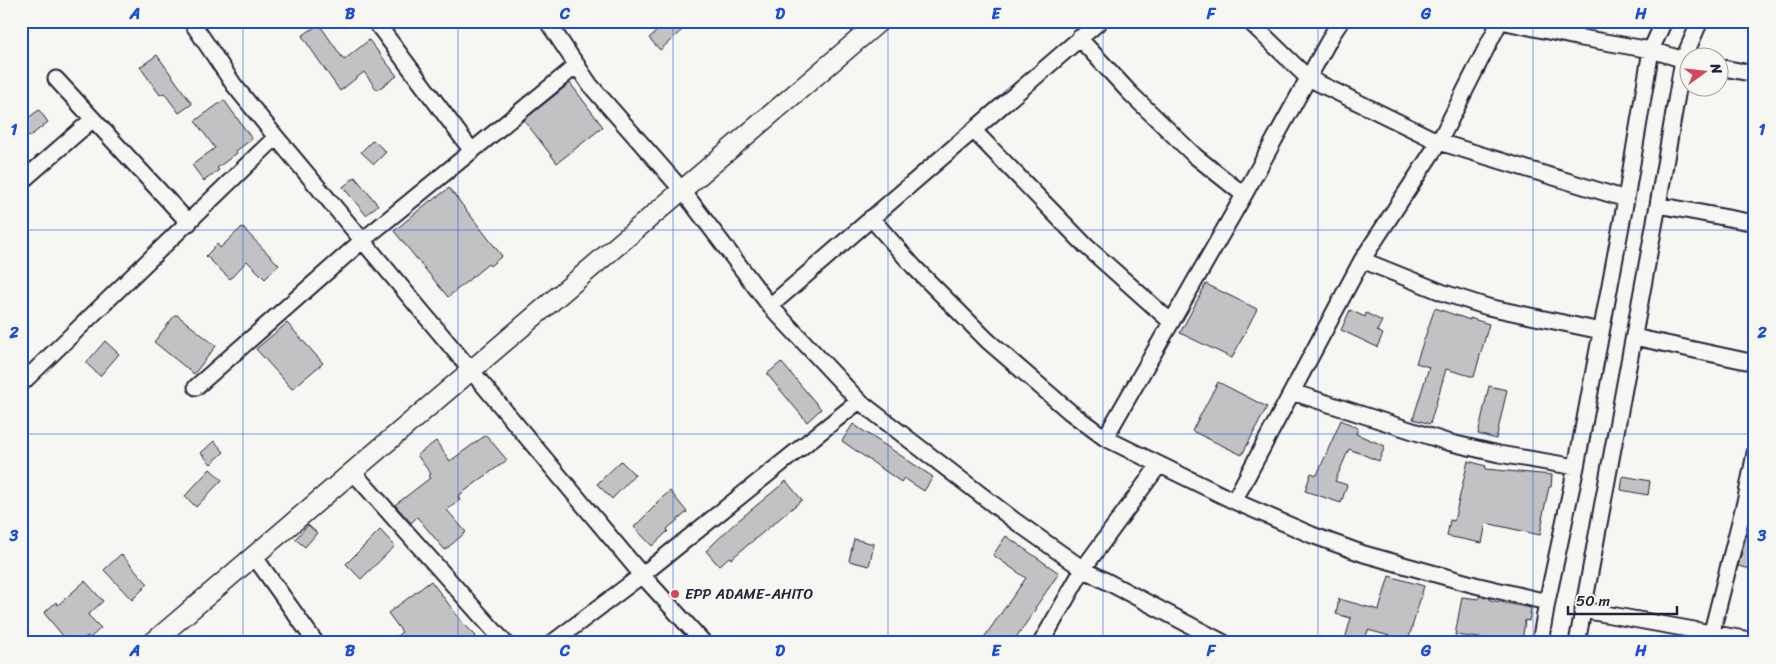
<svg xmlns="http://www.w3.org/2000/svg" width="1776" height="664" viewBox="0 0 1776 664" font-family="Sriracha,sans-serif">
  <style>
    .building { fill: #c2c2c4; stroke: #22223b }
    .lines { fill: none; stroke-linecap: round; stroke-linejoin: round }
    .minor-casing { stroke: #22223b; stroke-width: 19 }
    .major-casing { stroke: #22223b; stroke-width: 22 }
    .minor { stroke: #f6f6f2; stroke-width: 15 }
    .major { stroke: #f6f6f2; stroke-width: 19 }
    .grid { fill: none; stroke: #1d4ed8; stroke-width: 1; stroke-opacity: 0.55 }
    .poi-dot { fill: #d1495b; stroke: #f6f6f2; stroke-width: 2 }
    .labels { text-anchor: middle; stroke-width: 4; stroke-linejoin: round; paint-order: stroke }
    .poi-label { font-size: 15px; fill: #22223b; stroke: #f6f6f2; text-anchor: start }
    .neatline { fill: none; stroke: #1d4ed8; stroke-width: 2 }
    .grid-label { font-size: 16px; text-anchor: middle; font-weight: bold; fill: #1d4ed8 }
  </style>
  <rect width="100%" height="100%" fill="#f6f6f2"/>
  <filter id="ink" filterUnits="userSpaceOnUse"><feTurbulence type="fractalNoise" baseFrequency=".02" numOctaves="2"/><feDisplacementMap in="SourceGraphic" scale="10" xChannelSelector="R" yChannelSelector="G"/><feConvolveMatrix kernelMatrix="1 2 1 2 8 2 1 2 1" color-interpolation-filters="sRGB"/></filter>
  <g filter="url(#ink)">
    <path class="building" d="M668,21H692L660,50L649,38Z
      M319,24L344,60L369,40L397,76L377,90L364,72L340,91L302,36Z
      M157,55L192,104L179,113L164,93L160,95L140,67Z
      M570,83L603,127L557,163L524,120Z
      M224,100L252,139L236,151L237,153L217,168L219,170L204,181L192,165L215,148L195,121Z
      M39,110L48,122L29,137L21,127V123Z
      M373,140L386,152L374,164L361,152Z
      M355,177L378,205L366,215L343,187Z
      M449,188L502,256L490,266L488,264L448,297L394,231L431,200L432,201Z
      M242,227L279,265L265,279L247,261L230,279L206,256L217,244L220,248Z
      M1206,284L1257,309L1232,358L1180,333Z
      M1435,308L1470,320V318L1489,324L1474,377L1446,369L1430,424L1413,419L1429,367L1416,363Z
      M1350,310L1365,317L1366,313L1382,321L1377,331L1383,334L1377,347L1341,330Z
      M175,315H177L216,346L194,374L154,342Z
      M287,323L323,363L292,389L256,349Z
      M105,341L119,354L100,376L86,363Z
      M781,362L821,409L807,422L767,374Z
      M1218,382L1267,407L1242,455L1192,431Z
      M1489,386L1507,390L1496,439L1478,434Z
      M1341,420L1358,428L1356,434L1385,446L1379,461L1349,449L1335,481L1347,485L1341,503L1305,491L1311,473L1317,475Z
      M853,424L933,477L924,491L904,478L901,482L842,441Z
      M486,435L507,460L458,496L460,500L447,510L466,532L445,550L417,517L411,523L395,505L430,478L428,476L431,474L417,455L436,441L450,461Z
      M214,441L224,452L211,464L201,453Z
      M621,461L635,475L612,499L597,484Z
      M1468,461L1486,466L1485,469L1552,475L1551,487H1549L1542,519H1543L1540,535L1486,523L1482,543L1447,536L1450,520L1454,521Z
      M210,469L222,480L196,507L185,496Z
      M1623,476L1650,481L1648,495L1621,490Z
      M786,481L802,500L731,559L729,557L719,566L706,551L734,524Z
      M670,491L687,512L667,529L668,531L652,546L634,527L657,504L656,503Z
      M1753,510H1755V570L1738,566Z
      M308,525L317,533L305,547L295,539Z
      M380,530L395,546L361,579L346,564Z
      M1006,536L1059,573L1035,608L1036,609L1012,643H980L1026,578L993,555Z
      M854,539L874,544L869,566L849,561Z
      M121,554L148,584L132,600L104,570Z
      M1389,576L1424,586L1408,641L1368,630L1364,643H1344L1351,618L1336,614L1339,599L1379,610Z
      M85,581L103,601L88,615L101,628L90,638L87,636L79,643H69L44,613L56,602L58,605Z
      M431,581L463,623L476,636L469,643H388L402,632L388,613Z
      M1479,596L1490,598V600L1531,608L1529,621L1525,620L1522,643L1455,635L1462,597L1479,599Z"/>
    <g class="lines">
      <g class="minor-casing">
        <path id="minor" d="M191,21L234,85L276,137L642,575L704,643
          M375,21L472,151
          M547,21L590,85L682,190L770,306L859,401L1015,521L1083,569L1224,643
          M1249,21L1308,78L1439,142L1626,199
          M1501,21L1576,37L1651,50L1688,61
          M1079,38L1130,93L1195,156L1244,195
          M1718,67L1755,74
          M56,79L189,223
          M974,131L1086,246L1170,321
          M21,182L93,119
          M1658,205L1755,223
          M871,218L914,267L988,341L1070,412L1105,438L1234,501L1312,535L1364,554L1475,585L1547,602
          M1362,260L1444,293L1488,307L1601,331
          M770,306L1100,21
          M1634,337L1755,363
          M21,384L276,137
          M196,387L363,240L577,65
          M1292,392L1447,442L1499,454L1576,467
          M1105,438L1244,195L1333,33L1341,21
          M353,472L505,643
          M1234,501L1362,260L1439,142L1500,21
          M254,556L316,643
          M1583,610L1755,641
          M552,643L642,575L859,401
          M1041,643L1083,569L1159,465
          M1540,643L1547,602L1576,467L1626,199L1651,50L1664,21
          M1577,643L1658,205L1683,60L1700,21
          M1709,643L1746,498L1755,453"/>
      </g>
      <g class="major-casing">
        <path id="major" d="M152,643L880,21"/>
      </g>
      <use href="#minor" class="minor"/>
      <use href="#major" class="major"/>
    </g>
  </g>
  <path class="grid" d="M243,21V643M458,21V643M673,21V643M888,21V643M1103,21V643M1318,21V643M1533,21V643M21,230H1755M21,434H1755"/>
  <circle class="poi-dot" cx="675" cy="594" r="5"/>
  <g class="labels">
    <g class="poi-label">
      <text x="685" y="599">EPP ADAME-AHITO</text>
    </g>
  </g>
  <rect width="1776" height="664" fill="none" stroke="#f6f6f2" stroke-width="55"/>
  <g transform="translate(1704 72) rotate(75)"><circle r="24" fill="#f6f6f2" stroke="#a1a1a9"/>
  <path d="M0-4L9 19L0 12L-9 19Z" fill="#d1495b"/>
  <text y="-8" font-size="14" font-weight="bold" text-anchor="middle" fill="#22223b">N</text>
  </g>
  <path d="M1568 606v8h109v-8" fill="none" stroke="#22223b" stroke-width="2.5"/>
  <text x="1576" y="606" font-size="15" fill="#22223b" stroke="#f6f6f2" stroke-width="4" paint-order="stroke">50 m</text>
  <rect x="28" y="28" width="1720" height="608" class="neatline"/>
  <g class="grid-label">
    <text x="135" y="19">A</text>
    <text x="350" y="19">B</text>
    <text x="565" y="19">C</text>
    <text x="780" y="19">D</text>
    <text x="996" y="19">E</text>
    <text x="1211" y="19">F</text>
    <text x="1426" y="19">G</text>
    <text x="1641" y="19">H</text>
    <text x="14" y="135">1</text>
    <text x="1762" y="135">1</text>
    <text x="14" y="338">2</text>
    <text x="1762" y="338">2</text>
    <text x="14" y="541">3</text>
    <text x="1762" y="541">3</text>
    <text x="135" y="656">A</text>
    <text x="350" y="656">B</text>
    <text x="565" y="656">C</text>
    <text x="780" y="656">D</text>
    <text x="996" y="656">E</text>
    <text x="1211" y="656">F</text>
    <text x="1426" y="656">G</text>
    <text x="1641" y="656">H</text>
  </g>
</svg>
